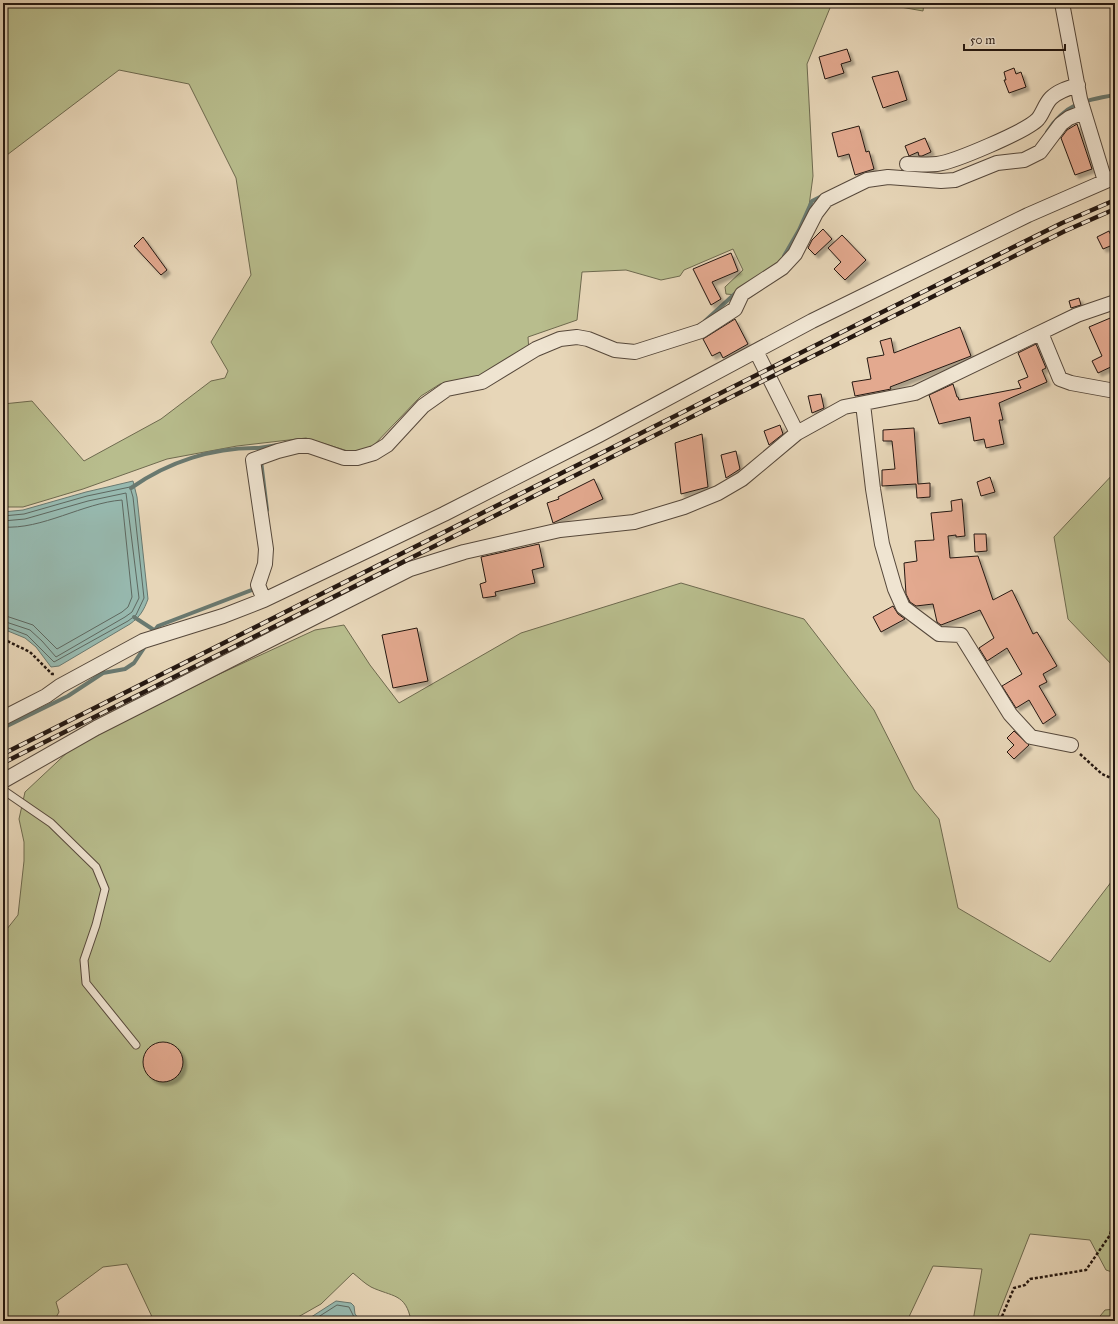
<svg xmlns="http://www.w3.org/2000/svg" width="1118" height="1324" viewBox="0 0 1118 1324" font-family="'IM FELL Great Primer',serif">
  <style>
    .green { fill: #b8bd8d; stroke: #6e6a4f }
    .water { fill: #97b9af; stroke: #697970 }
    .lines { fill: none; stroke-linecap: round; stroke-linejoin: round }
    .shore { stroke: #5e6860; stroke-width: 1 }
    .stream { stroke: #697970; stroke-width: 4 }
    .building { fill: #e3a98f; stroke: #251811; filter: url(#shadow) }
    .lane-casing { stroke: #56483b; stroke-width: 9 }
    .street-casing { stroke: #56483b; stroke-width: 16 }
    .path { stroke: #251811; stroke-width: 2.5; stroke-dasharray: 3 2; stroke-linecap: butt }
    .lane { stroke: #efe4d1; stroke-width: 7 }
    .street { stroke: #efe4d1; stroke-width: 14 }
    .rail-casing { stroke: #251811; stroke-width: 4.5 }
    .rail { stroke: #efe4d1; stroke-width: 3; stroke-dasharray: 9; stroke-linecap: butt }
  </style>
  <defs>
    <filter id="shadow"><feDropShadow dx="3.5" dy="3.5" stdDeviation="1" flood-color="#0004"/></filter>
  </defs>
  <rect width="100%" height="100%" fill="#e7d6b8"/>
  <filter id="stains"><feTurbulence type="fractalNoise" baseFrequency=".005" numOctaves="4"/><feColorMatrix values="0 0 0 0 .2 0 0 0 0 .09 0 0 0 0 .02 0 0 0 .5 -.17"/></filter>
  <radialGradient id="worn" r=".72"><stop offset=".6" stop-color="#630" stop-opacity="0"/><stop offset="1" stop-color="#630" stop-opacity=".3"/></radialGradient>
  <path class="green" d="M3,3H832L807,64L813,176L807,221L784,262L737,295L726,294L725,287L743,270L733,249L684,270L680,276L661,280L626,270L582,272L577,320L528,337L529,352L479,378L440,384L421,396L372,447L351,452L306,438L237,446L167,459L83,489L23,507H3V404L32,401L84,461L161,419L211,381L225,378L228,371L211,342L251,275L236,178L189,84L119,70L3,158Z
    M878,3H924L923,11Z
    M1115,472V668L1068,619L1054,537Z
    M681,583L804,619L874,710L914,789L939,819L958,908L1050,962L1115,877V1273L1106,1270L1090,1240L1030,1234L996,1321H973L982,1269L933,1266L907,1321H411C406,1293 392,1297 371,1287C364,1283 358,1277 353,1273L321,1304L291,1321H154L127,1264L103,1267L56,1302L59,1312L54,1321H3V934L18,915L24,861V842L19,819L25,792L72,748L215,676L315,630L344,625L370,665L399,703L521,633Z
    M1115,1309V1321H1096L1105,1310Z"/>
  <path class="water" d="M133,481L137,497L148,599C144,610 140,617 130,624L59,666L51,667L36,647L25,638L3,629V512L23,510L86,492Z
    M336,1301L351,1303L354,1306L355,1314L360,1320L368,1321H305Z"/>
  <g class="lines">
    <path class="shore" d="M3,516L24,514L87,496L130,487L133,497L144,598L136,615L128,621L54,662L27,635L3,626
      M3,521L25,519L88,501L126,493L139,598L132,612L125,617L56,657L42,641L30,630L3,621
      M3,527C42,530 83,503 122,500L132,597L128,607L122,612L57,649L33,625L3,615
      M312,1321L337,1305L349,1307L356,1321"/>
    <path class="stream" d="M1047,132C1065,104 1084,100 1115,95
      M784,256L799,230L812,201L824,195
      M705,321L739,290
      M260,454L259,448L278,445
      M261,461L267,510
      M131,488C168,462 213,447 259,448
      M134,617L154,630
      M151,635L158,626L257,588
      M3,728L68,696L103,673L125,669L134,663L146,645"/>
  </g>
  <path class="building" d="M847,49L851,61L841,64L844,73L825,79L819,57Z
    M1014,68L1016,74L1021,72L1026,87L1009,93L1004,80H1006L1004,72Z
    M898,71L907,100L883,108L872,77Z
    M1077,124L1092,169L1075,175L1061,138L1067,130Z
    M859,126L866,152L869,151L874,169L855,175L849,154L838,157L832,133Z
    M925,138L931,152L922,156H919L918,152L909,156L905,146Z
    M823,229L832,239L815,255L808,248L812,240Z
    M1109,231L1115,244L1103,249L1097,237Z
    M842,235L866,260L845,280L834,269L841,262L828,248Z
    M143,237L167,270L161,275L134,246Z
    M731,253L738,271L712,282L721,299L711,305L693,269Z
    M1079,298L1081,305L1071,308L1069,301Z
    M1115,316V365L1098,373L1092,361L1102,356L1089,327Z
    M735,319L748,344L723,358L720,352L712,356L703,339Z
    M960,327L971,356L890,387L891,389L855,396L852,382L871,379L867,358L884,355L880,341L891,338L894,353Z
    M1036,344L1046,368L1042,370L1047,382L999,403L1003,420H999L1004,444L986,448L984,439L974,441L970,417L939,424L929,395L953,384L957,397H958L959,400L1021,388L1018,381L1028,377L1018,353Z
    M821,394L824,408L812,413L808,396Z
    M780,425L783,434L769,445L764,431Z
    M914,428L918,484L930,483V497L917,498L916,484L882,486V470L895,469L892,441H883V430Z
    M702,434L708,487L681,494L675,443Z
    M736,451L740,469L726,478L721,455Z
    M990,477L995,492L981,496L977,482Z
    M594,479L603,499L553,523L547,503L559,499L558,497Z
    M962,499L965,536L956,537V535L948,536L950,558L978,556L993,600L1012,590L1033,634L1037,632L1057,666L1043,674L1047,682L1039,686L1056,715L1043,724L1029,700L1016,708L1002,686L1022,674L1007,648L987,661L979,648L994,638L980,610L941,625L937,622L933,604L916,606L910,602L906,594L904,563L917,561L915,541L934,540L931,513L952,511L951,501Z
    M974,534H986L987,551L975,552Z
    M539,544L544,567L532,570L535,583L495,592L496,596L483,598L480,584L486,582L481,557Z
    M893,606L898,614L905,619L881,632L873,617Z
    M417,628L428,681L393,688L382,635Z
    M1014,731L1029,745L1014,759L1007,752L1014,745L1007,738Z
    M143 1062a20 20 0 1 1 40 0a20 20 0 1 1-40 0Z"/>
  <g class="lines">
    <g class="lane-casing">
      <path id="lane" d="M3,790L51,823L96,867L105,889L96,925L84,960L86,983L136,1045"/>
    </g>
    <g class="street-casing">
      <path id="street" d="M1062,3L1080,99L1105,181
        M907,164C916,164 928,165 937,164C954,162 1027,131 1038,119C1043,113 1045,104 1051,98C1058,91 1068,88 1078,85
        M1041,333L1060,379L1071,383L1115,391
        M756,351L797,433
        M863,404L873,489L882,544L895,589L903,607L939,634L961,635L1010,714L1031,737L1071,745
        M264,600L258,585L265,564L266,549L253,460L278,451L298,446H309L344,458H357L374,453L387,445L423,406L447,389L482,382L536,349L560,339L577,337L588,339L615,350L635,352L701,331L735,309L742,294L782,268L795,254L816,213L826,200L867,180L888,177L941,181L955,180L997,163L1024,160L1040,152L1061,124L1069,118L1084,112
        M3,718L46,696L60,686L143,641L223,616L264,600L444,514L599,435L812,321L1028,215L1115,177
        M3,781L96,728L410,569L464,552L560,530L634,522L684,507L718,493L742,479L797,433L844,407L915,393L1077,315L1115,302"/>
    </g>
    <path class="path" d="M3,639L30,652L52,674H54
      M1080,754L1102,774L1115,780
      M1000,1321L1014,1288L1025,1285L1030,1279L1086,1270L1110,1235L1115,1215"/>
    <use href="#lane" class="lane"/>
    <use href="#street" class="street"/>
    <g class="rail-casing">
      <path id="rail" d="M3,754L846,330L1062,223L1115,200
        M3,763L775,375L1065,231L1115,209"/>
    </g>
    <use href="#rail" class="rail"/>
  </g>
  <rect width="1118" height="1324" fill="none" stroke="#e7d6b8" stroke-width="16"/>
  <rect x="4" y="4" width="1110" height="1316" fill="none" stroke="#251811" stroke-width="2"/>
  <rect x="8" y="8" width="1102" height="1308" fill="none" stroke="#251811"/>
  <path d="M964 44v6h101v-6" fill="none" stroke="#251811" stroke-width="2"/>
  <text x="970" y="44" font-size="12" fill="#251811" stroke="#efe4d1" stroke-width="3" paint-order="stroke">50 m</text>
  <rect width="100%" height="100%" filter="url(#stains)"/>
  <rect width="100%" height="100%" fill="url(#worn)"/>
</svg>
